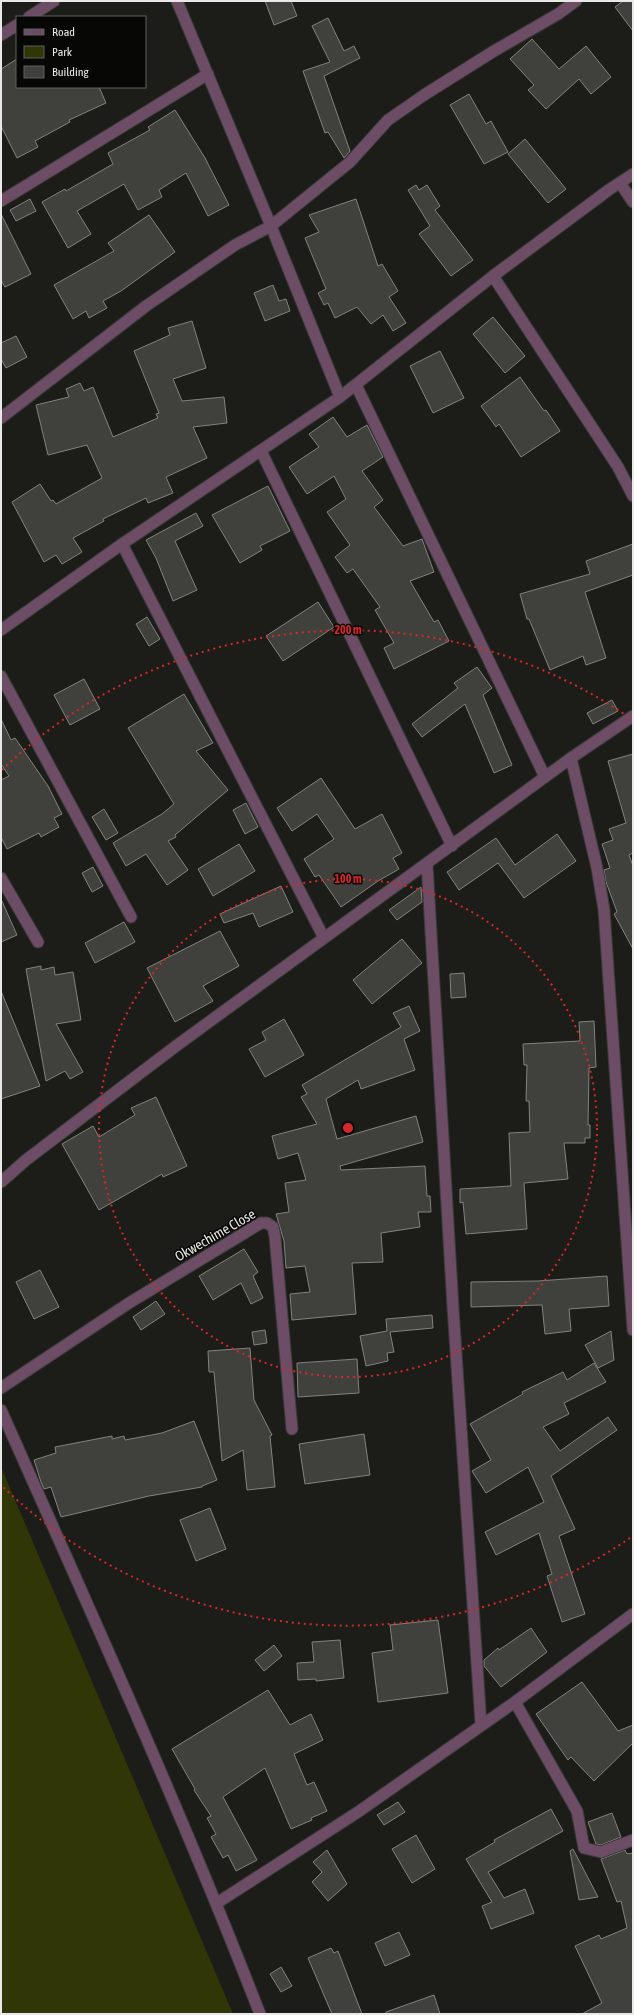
<svg xmlns="http://www.w3.org/2000/svg" width="634" height="2015" viewBox="0 0 634 2015" font-family="'Asap Condensed',sans-serif">
  <style>
    .green { fill: #313607 }
    .building { fill: #40413d; stroke: #82837e }
    .lines { fill: none; stroke-linecap: round; stroke-linejoin: round }
    .minor-casing { stroke: #393a36; stroke-width: 13 }
    .minor { stroke: #6d4c66; stroke-width: 11 }
    .ring { fill: none; stroke: #d62828; stroke-width: 2; stroke-dasharray: 2 4 }
    .labels { text-anchor: middle; stroke-width: 3; stroke-linejoin: round; paint-order: stroke }
    .street-label { font-size: 14px; fill: #e9e9e7; stroke: #070706 }
    .centre { fill: #d62828; stroke: #070706; stroke-width: 2 }
    .ring-label { font-size: 12px; text-anchor: middle; font-weight: bold; fill: #d62828; stroke: #070706; stroke-width: 3; stroke-linejoin: round; paint-order: stroke }
  </style>
  <rect width="100%" height="100%" fill="#1c1d19"/>
  <path class="green" d="M1,1467L233,2014H1Z"/>
  <path class="building" d="M265,1H291L297,16L274,25Z
    M623,1H633V31L615,7Z
    M328,18L344,51L354,46L360,58L324,76L350,151L344,158L328,132L325,133L303,71L330,62L312,26Z
    M532,39L559,69L586,46L611,77L591,94L579,79L546,109L528,90L534,85L510,59Z
    M17,59V87H99L106,103L69,120L70,122L35,141L38,147L17,158L1,126V69Z
    M469,94L486,124L491,121L508,152L484,164L450,105Z
    M175,110L205,158L229,205L208,216L186,173L159,190L162,197L138,210L124,184L77,211L91,234L68,248L42,202L65,189L66,191L113,164L108,153L150,130L148,127Z
    M525,139L566,189L548,203L508,154Z
    M416,185L419,190L427,185L440,206L435,210L473,260L451,276L419,234L430,226L408,190Z
    M30,199L36,211L16,221L10,210Z
    M356,199L378,266L382,264L398,291L389,297L406,323L393,331L383,315L371,324L357,307L335,318L328,303L324,305L318,293L326,289L305,238L319,232L309,215Z
    M1,214L31,274L5,287L1,280Z
    M149,215L175,252L121,291L103,301L107,308L89,318L86,311L73,319L54,285L114,251L108,243Z
    M273,285L279,301L286,299L290,311L265,321L254,293Z
    M493,317L525,356L505,373L473,334Z
    M192,321L206,368L173,379L182,401L224,397L227,423L193,427L207,458L166,477L173,493L148,503L146,498L103,519L104,521L73,538L82,552L62,564L56,555L44,562L12,502L40,484L51,501L53,500L56,504L102,478L87,445L48,455L36,405L69,397L66,389L80,383L84,391L93,387L113,437L158,418L156,414L159,413L134,351L170,335L168,328Z
    M16,336L27,357L6,368L1,359V343Z
    M440,351L464,398L433,413L410,366Z
    M520,377L544,411L546,410L560,431L521,457L499,424L496,427L481,406Z
    M333,417L347,437L367,425L383,457L362,471L383,500L374,507L403,546L422,539L434,572L410,581L434,622L438,620L449,641L394,669L384,648L394,643L375,610L380,607L353,569L347,573L335,557L350,545L327,512L346,499L334,476L307,494L289,467L319,447L309,434Z
    M268,486L290,531L260,546L262,550L240,563L212,515Z
    M196,513L203,526L175,541L197,590L173,601L156,558L146,540Z
    M633,544V575L585,592L606,658L586,665L583,656L550,670L529,619H527L520,594L590,574L586,561Z
    M318,602L334,627L283,661L266,636Z
    M147,617L160,639L149,646L136,624Z
    M477,667L492,688L483,695L512,765L494,773L465,704L422,737L412,724L458,688L454,683Z
    M84,679L100,709L70,725L54,695Z
    M184,694L213,743L196,751L228,790L175,835L176,837L168,841L188,870L167,885L146,854L126,866L113,843L162,814L174,804L128,728Z
    M612,700L618,711L593,724L587,713Z
    M1,719L11,740L15,738L48,786L62,814L54,818L59,827L41,837L39,833L7,849L1,837V780L9,776L1,764Z
    M633,754V853L629,855L633,866V949L614,914L617,912L606,882L604,870L610,868L602,844L613,840L609,829L626,823L608,761Z
    M321,778L355,829L382,814L402,853L393,858L399,869L378,881L341,907L319,875L315,877L304,859L334,839L317,814L292,831L277,808Z
    M246,803L258,827L245,834L233,810Z
    M104,809L118,833L106,840L92,817Z
    M557,834L576,861L524,898L498,863L459,890L447,872L496,838L515,865Z
    M239,844L255,871L213,896L198,869Z
    M93,867L103,886L92,892L82,873Z
    M281,886L293,912L259,927L253,913L224,923L220,914Z
    M421,887L422,902L397,920L389,910Z
    M1,899L17,935L1,942Z
    M124,922L135,942L95,963L85,943Z
    M220,931L239,966L203,986L213,1001L175,1022L147,968Z
    M402,939L422,963L372,1004L353,980Z
    M41,966V970L54,967L55,975L73,972L81,1020L56,1024L83,1072L70,1079L65,1071L46,1081L26,969Z
    M464,973L466,997L451,998L450,974Z
    M1,991L40,1086L1,1099Z
    M409,1006L420,1031L404,1039L415,1070L361,1089L358,1080L326,1099L337,1139L416,1116L423,1142L340,1166L341,1170L425,1166L427,1196H430L431,1212H418L420,1227L381,1233L383,1262L352,1263L356,1314L292,1320L290,1294L310,1292L305,1266L286,1268L284,1241L276,1214L289,1212L285,1183L306,1180L298,1153L278,1159L272,1136L317,1124L301,1097L307,1094L302,1085L401,1027L393,1013Z
    M284,1019L304,1055L265,1077L249,1049L266,1040L262,1032Z
    M594,1021L596,1067L589,1068L588,1125H590V1138H585V1143H564L568,1179L524,1183L527,1229L466,1234L463,1202L460,1203V1189L511,1186L509,1133L530,1132L529,1101H526L527,1065H524L523,1044L580,1041L579,1022Z
    M156,1097L187,1166L163,1177L162,1174L99,1210L62,1144L93,1126L99,1137L135,1115L131,1108Z
    M244,1249L258,1272L253,1276L263,1298L251,1304L241,1283L213,1300L199,1276Z
    M40,1270L59,1307L34,1319L16,1282Z
    M607,1276L609,1306L569,1309L571,1331L545,1334L542,1305L471,1307V1282L538,1281Z
    M156,1301L165,1314L141,1330L133,1317Z
    M432,1315L433,1328L390,1332L394,1352L387,1353L388,1361L366,1366L360,1336L387,1331L386,1319Z
    M265,1330L267,1343L254,1345L252,1332Z
    M611,1331L614,1360L598,1368L585,1345Z
    M250,1348L254,1400L272,1435L270,1436L275,1487L247,1490L243,1450L222,1461L214,1372H209L208,1351Z
    M357,1359L359,1393L298,1397L297,1363Z
    M594,1363L606,1382L564,1403L569,1414L543,1427L560,1451L608,1417L617,1430L551,1476L575,1529L559,1536L585,1614L562,1622L547,1576L552,1574L539,1533L496,1555L485,1532L544,1502L528,1467L486,1493L472,1471L491,1460L470,1424L523,1394L522,1392L563,1372L567,1380Z
    M194,1421L217,1480L202,1486V1487L149,1496L61,1517L51,1487L44,1489L41,1482L34,1460L56,1453L55,1447L112,1436V1439L124,1436L125,1440L162,1433Z
    M364,1434L370,1475L305,1484L299,1444Z
    M210,1508L226,1549L196,1561L180,1520Z
    M438,1620L448,1693L378,1702L372,1653L393,1650L390,1625Z
    M531,1628L547,1652L501,1687L484,1666V1660L498,1648L499,1650Z
    M340,1640L344,1678L316,1681V1679L298,1680L297,1663L314,1662L312,1642Z
    M274,1645L282,1656L264,1671L255,1660Z
    M582,1682L618,1731L633,1725V1743L594,1781L571,1757L568,1760L536,1714Z
    M268,1690L290,1725L311,1714L323,1740L294,1754L307,1785L314,1782L327,1811L311,1818L312,1820L291,1829L265,1768L223,1797L257,1860L236,1871L228,1855L223,1858L211,1837L216,1834L207,1818L211,1816L194,1790L195,1789L172,1749Z
    M398,1802L405,1812L384,1825L377,1815Z
    M551,1809L563,1831L488,1872L504,1898L525,1889L534,1913L491,1929L482,1906L492,1902L466,1859L495,1842L494,1840Z
    M612,1813L621,1837L601,1845L596,1844L588,1822Z
    M416,1835L435,1869L412,1883L392,1849Z
    M573,1849L598,1897L579,1900L570,1851Z
    M327,1850L347,1884L328,1901L312,1882L322,1872L313,1862Z
    M625,1850L627,1854L633,1853V2014H582L602,2003L575,1946L599,1935L601,1939L627,1928L621,1901L617,1902L601,1859Z
    M399,1932L410,1955L385,1966L375,1943Z
    M331,1948L334,1953L338,1951L362,2014H332L308,1958Z
    M281,1967L292,1986L281,1992L270,1974Z
    M434,1995L440,2014H386V2012Z"/>
  <g class="lines">
    <g class="minor-casing">
      <path id="minor" d="M177,1L271,226L340,397
        M29,17L54,1
        M1,35L17,25
        M620,183L633,202
        M1,201L208,74
        M493,276L618,467L633,496
        M356,385L545,777
        M1,418L146,306L235,245L271,226L350,162L388,120L424,95L494,51L558,14L576,1
        M261,451L452,846
        M122,544L324,938
        M1,630L122,544L340,397L493,276L610,189L633,174
        M1,676L131,917
        M571,758L597,868L604,910L633,1330
        M427,864L453,1308L481,1724
        M1,878L38,942
        M1,1182L26,1160L176,1046L571,758L633,716
        M1,1388L129,1303L261,1223H267L273,1227L275,1237L292,1429
        M1,1410C90,1610 181,1810 260,2014
        M515,1702L577,1811L584,1848L601,1852L633,1840
        M217,1903L358,1812L515,1702L633,1614"/>
    </g>
    <use href="#minor" class="minor"/>
  </g>
  <g class="ring">
    <circle cx="348" cy="1128" r="249"/>
    <path d="M630 1538A498 498 0 0 1 2 1486M2 770A498 498 0 0 1 630 718"/>
  </g>
  <g class="labels">
    <g class="street-label">
      <text transform="translate(215 1235) rotate(-30)" y="5">Okwechime Close</text>
    </g>
  </g>
  <circle cx="348" cy="1128" r="6" class="centre"/>
  <g class="ring-label">
    <text x="348" y="634">200 m</text>
    <text x="348" y="883">100 m</text>
  </g>
  <rect width="634" height="2015" fill="none" stroke="#e9e9e7" stroke-width="4"/>
  <rect x="16" y="16" width="130" height="72" fill="#070706" stroke="#616160"/>
  <rect x="24" y="29" width="20" height="6" fill="#6d4c66" stroke="#616160"/>
  <text x="52" y="36" font-size="12" fill="#e9e9e7">Road</text>
  <rect x="24" y="46" width="20" height="12" fill="#313607" stroke="#616160"/>
  <text x="52" y="56" font-size="12" fill="#e9e9e7">Park</text>
  <rect x="24" y="66" width="20" height="12" fill="#40413d" stroke="#616160"/>
  <text x="52" y="76" font-size="12" fill="#e9e9e7">Building</text>
</svg>
